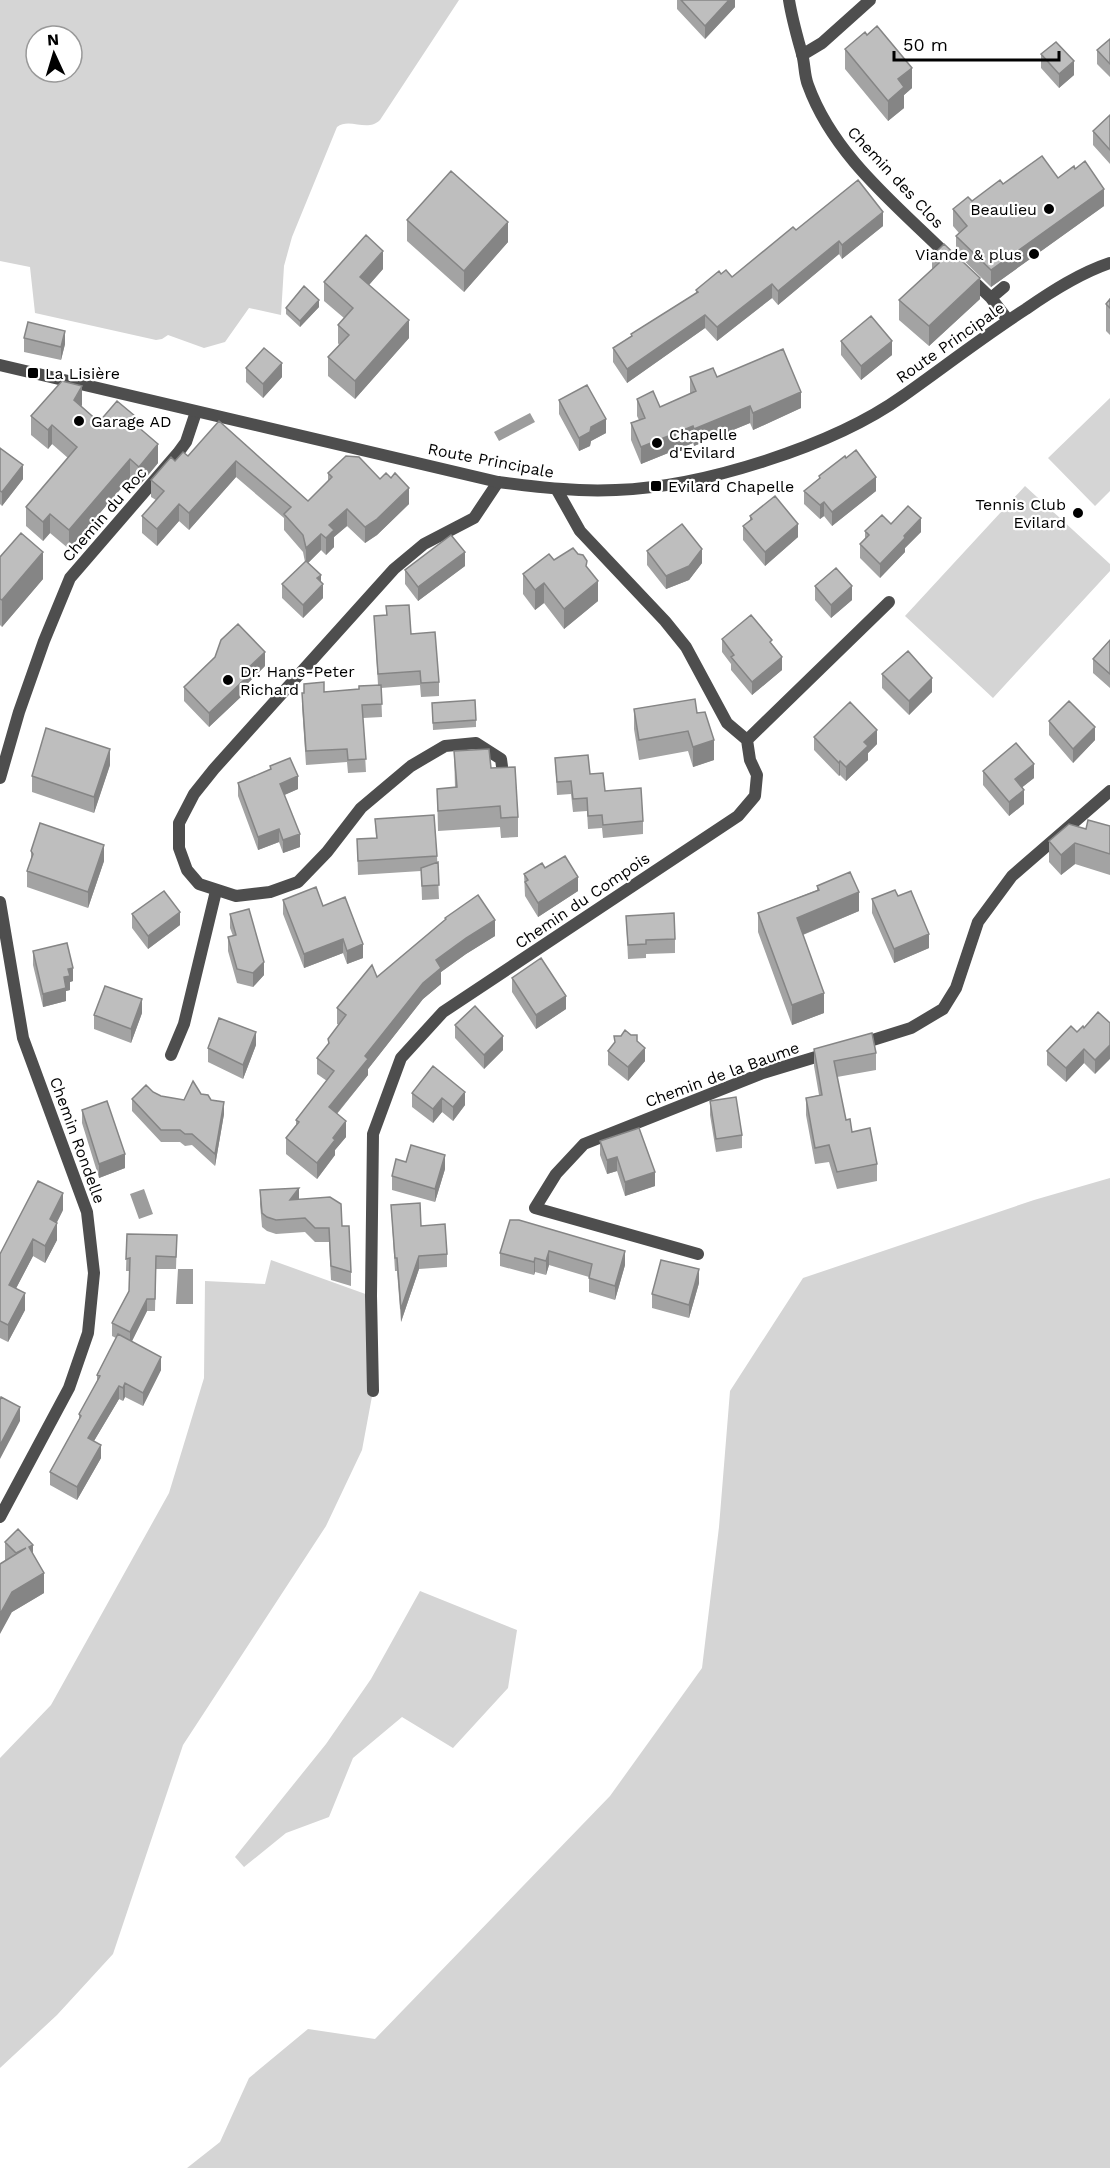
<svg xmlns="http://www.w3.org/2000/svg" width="1110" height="2168" viewBox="0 0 1110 2168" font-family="'Work Sans',sans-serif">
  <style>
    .green { fill: #d5d5d5; fill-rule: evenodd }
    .water { fill: #9c9c9c }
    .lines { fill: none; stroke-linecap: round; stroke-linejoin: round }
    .minor { stroke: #4e4e4e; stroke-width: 12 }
    .tertiary { stroke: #4e4e4e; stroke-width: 12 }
    .wall { fill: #a3a3a3 }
    .shaded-wall { fill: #858585 }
    .building { fill: #bebebe; stroke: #858585; stroke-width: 1.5 }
    .poi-dot { fill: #000; stroke: #fff; stroke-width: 2 }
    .labels { text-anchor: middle; stroke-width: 4.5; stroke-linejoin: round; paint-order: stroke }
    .street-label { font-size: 16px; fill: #000; stroke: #fff }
    .poi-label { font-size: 16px; fill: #000; stroke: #fff; text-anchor: start }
  </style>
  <rect width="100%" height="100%" fill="#fff"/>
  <path class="green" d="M0,0H459L380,120C367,133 350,117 337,127L292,237L284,266L281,315L249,308L225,342L204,348L168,335L162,339L156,340L35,313L30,267L0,261ZM36,36H72V72H36Z
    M1110,398V491L1095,506L1048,458Z
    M1025,486L1110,564V571L993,698L905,616Z
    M1110,1178V2168H187L220,2142L249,2078L308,2029L375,2039L610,1796L702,1668L719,1527L730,1391L803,1278L1034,1200Z
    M271,1260L371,1296L373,1391L362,1450L326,1526L183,1745L113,1954L57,2015L0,2068V1758L51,1705L169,1493L204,1378L205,1281L265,1284Z
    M420,1591L517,1630L508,1688L453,1748L402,1717L353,1758L329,1817L286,1833L244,1867L235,1857L326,1744L371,1679Z"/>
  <path class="water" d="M530,413L535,422L499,441L494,432Z
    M144,1189L153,1214L139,1219L130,1194Z
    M178,1269H193V1304H176Z"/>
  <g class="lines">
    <path class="minor" d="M789,0C792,19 797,36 802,54C805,64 804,75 808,85C834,157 898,206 950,258
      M802,55L822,43L870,0
      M969,277L991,298L1008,320
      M991,298L1004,287
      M498,482L474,518L424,544L394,569L214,769L194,794L179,823V848L187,870L199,884L236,896L270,892L298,882L327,852L361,808L411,766L445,746L476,743L501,759L503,774
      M747,740L889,602
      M0,778L19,712L44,641L70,578L178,453L186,442L196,412
      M0,902L23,1038L87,1212L94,1273L88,1333L69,1388L0,1517
      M860,1044L911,1028L943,1009L956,988L978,922L1012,876L1110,791
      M171,1055L184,1024L216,891
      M698,1254L535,1208L556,1174L584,1144L763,1073L829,1053
      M373,1391L371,1296L373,1134L401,1058L443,1012L738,816L755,796L757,775L750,760L747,740L727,723L686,647L665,621L580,531L557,490"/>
    <path class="tertiary" d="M0,365L498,482C538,487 576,492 616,490C703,487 833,446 903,396C944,367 984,336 1026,309C1052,291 1080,273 1110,263"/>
  </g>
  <path class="wall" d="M677,0H735V7L705,39L677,9Z
    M1110,39V77L1097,64V50Z
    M845,49L912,88L904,95V108L888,121L845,69Z
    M1041,54L1074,75L1059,88L1041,68Z
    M1110,115V164L1093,145V131Z
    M1058,178L1104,206L991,287L956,253V236L959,233L953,226V209L972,201L1003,184Z
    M407,220L508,242L464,292L407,241Z
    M883,226L842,259L839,254L778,305L772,298L717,341L705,328L627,383L613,362V348L631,336V334L696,293V290L721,274L732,277L796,230Z
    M932,256L980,299L929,346L899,320V300L932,269Z
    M383,269L369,285L409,338L355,399L328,376V357L339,345L338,343V325L344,318L324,301V282Z
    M1110,299V335L1106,331V304Z
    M319,307L300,327L286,314V308Z
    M24,338L65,344L61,360L24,352Z
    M841,341L892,355L861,380L841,355Z
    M246,368L282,377L263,398L246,382Z
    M690,377H717L801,408L753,430L750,423L694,446L693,443L641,464L631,440V423L639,420L637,416V399L660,407L690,394Z
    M559,400L606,433L591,441L590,446L579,451L559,414Z
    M82,405L81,406L99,422L141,429L158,463L139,486L130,478L69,549L50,533L43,541L26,526V507L68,458L52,444L48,449L31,435V416Z
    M219,421L308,501L328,481V473L380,479L409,504L377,535L365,543L347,526L334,537V547L326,555L321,550L308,563L321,582L323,598L303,618L282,598V584L305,562L303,552L284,530V518L236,477L189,530L179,521L157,546L142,533V516L156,500L151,497V480L175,461L188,456Z
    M0,448L23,479L2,506L0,504Z
    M846,458L876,491L832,526L824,516L820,519L804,504V491L819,479V476Z
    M750,516L798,537L765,566L743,540V526L750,520Z
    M891,524L921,532L905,548V552L880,578L860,558V544L865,538V531Z
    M647,551L702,563L689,580L666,589L647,565Z
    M0,557L43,579L2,627L0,625Z
    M554,560L587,567L598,601L564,629L544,603L535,610L523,594V574Z
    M465,566L418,601L405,584V570Z
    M815,586L852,600L831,618L815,600Z
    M386,606L411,634L439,682V696L421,697L420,685L381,688L382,717L363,718L366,772L348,773L347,762L306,765L302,706V693H304V684L324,692L359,689L378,685L374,616L386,615Z
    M722,639L772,645L782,670L752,695L731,670V664L722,652Z
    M1110,640V688L1093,673V659Z
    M265,666L245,686V693L209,727L184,701V687Z
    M882,674L932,692L909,715L882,688Z
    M432,703L476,720V727L433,730Z
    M634,709L697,713L714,760L693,767L688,751L639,760L634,729Z
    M1049,721L1095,740L1073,763L1049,735Z
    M814,737L877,744L868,753V760L846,781L840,775L839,776L814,750Z
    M454,751L491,768L518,817V837L501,838L500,827L438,831L437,789L455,788Z
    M555,758L590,774L605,791L643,821V834L603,838L602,828L588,829L587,811L573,812L571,794L557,795Z
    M110,765L94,813L32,792V776Z
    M270,766L298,789L284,795L300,847L283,853L279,842L258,850L238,796V783L270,770Z
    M983,771L1034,778L1022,787L1024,804L1009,816L983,785Z
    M375,819L437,856L439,899L422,900L421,871L358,875L357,839L376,838Z
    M1110,826V875L1075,864L1061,875L1049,862V841L1086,829Z
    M31,851L104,861L88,908L27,887V871L31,859Z
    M545,868L578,891L538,917L525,896L524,874Z
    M817,886L859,911L803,935L824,1013L792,1025L758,932V913L817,890Z
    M898,896L929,948L894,963L872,913V899Z
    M283,900L323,906L363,958L347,964L343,953L304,968L283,914Z
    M132,914L180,925L148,949L132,928Z
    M230,914L264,975L253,987L237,983L228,951V937L233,936L230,928Z
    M626,916L675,939V953L646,954V958L628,959Z
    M445,918L495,936L466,954L441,972V984L423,999L368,1069V1075L337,1114L346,1137L335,1150V1155L317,1179L286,1154V1138L296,1125V1120L327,1081L317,1074V1058L328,1045V1039L339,1025L337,1024V1008L377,977L445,920Z
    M33,951L73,981L70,982V990L66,991V1001L43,1007L33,965Z
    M512,978L566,1009L536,1029L512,992Z
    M1098,1012L1095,1074L1084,1063L1066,1082L1047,1065V1051L1084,1028Z
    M142,1013L131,1043L94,1029V1015Z
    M455,1025L503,1050L484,1069L455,1038Z
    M637,1041L645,1061L628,1081L608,1065V1051Z
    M256,1045L243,1079L208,1062V1048Z
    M814,1049L876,1053V1070L837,1077L846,1120L852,1132L877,1164V1181L837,1189L829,1162L815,1164L806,1115V1098L819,1095L814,1066Z
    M433,1066L465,1105L453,1121L442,1112L433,1123L412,1107V1093Z
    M153,1092L161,1096L184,1100L201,1094L211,1100L224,1114L215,1166L192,1145L185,1146L180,1142H161L132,1111V1099Z
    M710,1101L742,1135V1148L716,1152L710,1115Z
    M82,1110L125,1168L99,1178L82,1123Z
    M600,1141L655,1186L625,1196L617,1171L607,1174L600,1155Z
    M406,1162L445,1169L435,1202L392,1190V1176Z
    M260,1190L299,1199L342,1226L351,1272V1286L331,1280L329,1242H315L305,1232L276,1234L267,1231L262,1227L260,1204Z
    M391,1205L421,1226L447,1254V1267L419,1269L401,1322L397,1271H395Z
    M63,1210L57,1222V1240L45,1263L33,1256L16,1288L25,1310L8,1342L0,1338V1254Z
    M510,1220L625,1265L615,1300L589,1292V1277L549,1265L546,1275L535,1272L534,1275L500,1266V1253Z
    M127,1234L177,1235L176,1269H156L155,1311H147L132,1341L161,1370L143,1406L125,1397L123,1401L119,1399L94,1441L101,1458L77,1500L50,1485V1472L79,1420V1414L97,1382V1375L116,1338L112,1336V1323L129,1291V1271H126Z
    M699,1283L689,1318L652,1308V1294Z
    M5,1542L33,1554L44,1593L12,1612L5,1561Z"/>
  <path class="shaded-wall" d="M729,0H735V7L705,39V26Z
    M1074,61V75L1059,88V74Z
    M912,68V88L904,95V108L888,121V101L898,79Z
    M1104,189V206L991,287V270Z
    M883,212V226L842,259V245Z
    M508,222V242L464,292V271Z
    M839,241V254L778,305V291Z
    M383,251V269L360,295V277Z
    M980,278V299L929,346V326Z
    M772,284V298L717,341V327Z
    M319,300V307L300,327V321Z
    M705,315V328L627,383V369Z
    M409,320V338L355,399V381Z
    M65,331V344L61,360V347Z
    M892,341V355L861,380V366Z
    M282,363V377L263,398V384Z
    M82,386V405L74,419V400Z
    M801,392V408L753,430V413Z
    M750,406V423L694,446V429Z
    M606,419V433L591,441L590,446L579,451V438L591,427Z
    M141,421V440L137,426Z
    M52,425V444L48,449V430Z
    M693,426V443L641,464V447Z
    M158,444V463L139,486V467Z
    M130,459V478L69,549V530Z
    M236,461V477L189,530V513Z
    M23,465V479L2,506V492Z
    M876,477V491L832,526V512Z
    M409,488V504L377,535L365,543V527Z
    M824,502V516L820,519V505Z
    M179,504V521L157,546V529Z
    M347,509V526L334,537V547L326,555V538L329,525Z
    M50,514V533L43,541V522Z
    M921,518V532L905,548V552L880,578V564L904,536Z
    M798,524V537L765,566V552Z
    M321,534V550L306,565V548Z
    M702,549V563L689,580L666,589V576Z
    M43,552V579L2,627V600Z
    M465,552V566L418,601V587Z
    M321,575V587L323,584V598L303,618V605L317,578Z
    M598,581V601L564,629V609Z
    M544,583V603L535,610V590Z
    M852,586V600L831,618V605Z
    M265,652V666L245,686V693L209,727V713L241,675Z
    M782,657V670L752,695V682Z
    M932,678V692L909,715V701Z
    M1095,727V740L1073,763V749Z
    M877,730V744L868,753V760L846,781V767L864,742Z
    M714,740V760L693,767V747Z
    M110,749V765L94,813V797Z
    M840,761V775L839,776V763Z
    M1034,764V778L1015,793V779Z
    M298,776V789L280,797V784Z
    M1024,790V804L1009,816V802Z
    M279,829V842L258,850V837Z
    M300,834V847L283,853V840Z
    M1075,843V864L1061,875V855Z
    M104,845V861L88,908V892Z
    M578,877V891L538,917V903Z
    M859,892V911L797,937V918Z
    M180,912V925L148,949V936Z
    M495,920V936L466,954L441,972V984L423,999L368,1069V1075L329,1123V1107L365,1056L436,960L466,938Z
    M929,934V948L894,963V949Z
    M343,939V953L304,968V954Z
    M363,944V958L347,964V951Z
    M264,962V975L253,987V973Z
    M73,968V981L70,982V990L66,991V1001L43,1007V994L64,977L68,969Z
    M824,993V1013L792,1025V1005Z
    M566,996V1009L536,1029V1015Z
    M142,999V1013L131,1043V1029Z
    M256,1032V1045L243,1079V1065Z
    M503,1036V1050L484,1069V1055Z
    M1110,1045V1059L1095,1074V1060Z
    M645,1048V1061L628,1081V1067Z
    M1084,1049V1063L1066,1082V1068Z
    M465,1092V1105L453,1121V1107Z
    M442,1098V1112L433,1123V1109Z
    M224,1102V1114L215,1166V1154Z
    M346,1121V1137L335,1150V1155L317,1179V1163L333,1138Z
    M125,1154V1168L99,1178V1164Z
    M445,1155V1169L435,1202V1189Z
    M617,1157V1171L607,1174V1160Z
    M655,1172V1186L625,1196V1182Z
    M299,1188V1202L290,1200Z
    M63,1193V1210L50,1236V1219Z
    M57,1223V1240L45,1263V1246Z
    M33,1239V1256L9,1302V1285Z
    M549,1251V1265L546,1275V1261Z
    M625,1251V1265L615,1300V1286Z
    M419,1256V1269L401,1322V1309Z
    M535,1258V1272L534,1275V1262Z
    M699,1269V1283L689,1318V1305Z
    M25,1293V1310L8,1342V1325Z
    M147,1299V1311L130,1345V1332Z
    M161,1357V1370L143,1406V1393Z
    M125,1383V1397L123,1401V1388Z
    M119,1386V1399L88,1451V1438Z
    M20,1407V1421L0,1459V1445Z
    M101,1445V1458L77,1500V1487Z
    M33,1545V1566L29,1547Z
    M44,1573V1593L12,1612L0,1634V1614L12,1592Z"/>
  <path class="building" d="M681,0H729L705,26Z
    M877,26L912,68L898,79L904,87L888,101L845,49L865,32L867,35Z
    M1110,39V64L1097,50Z
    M1056,42L1074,61L1059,74L1041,54Z
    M1110,115V150L1093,131Z
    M1042,156L1058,178L1074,166L1075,169L1085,161L1104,189L991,270L956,236L967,226L953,209L968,197L972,201L1000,180L1003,184Z
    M451,171L508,222L464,271L407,220Z
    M858,180L883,212L842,245L839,241L778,291L772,284L717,327L705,315L627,369L613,348L632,336L631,334L698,292L696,290L719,271L721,274L726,270L732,277L793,227L796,230Z
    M366,235L383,251L360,277L409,320L355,381L328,357L349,335L338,325L353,308L324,282Z
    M944,244L980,278L929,326L899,300L939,263L932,256Z
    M304,286L319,300L300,321L286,308Z
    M1110,299V308L1106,304Z
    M871,316L892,341L861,366L841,341Z
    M28,322L65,331L61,347L24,338Z
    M264,348L282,363L263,384L246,368Z
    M783,349L801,392L753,413L750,406L694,429L693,426L641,447L631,423L645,418L637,399L653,391L660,407L696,391L690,377L713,368L717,377Z
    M62,381L82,386L74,400L99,422L117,401L141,421L137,426L158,444L139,467L130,459L69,530L50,514L43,522L26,507L77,447L52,425L48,430L31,416Z
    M587,385L606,419L591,427L590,432L579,438L559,400Z
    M219,421L308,501L332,477L328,473L346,456L359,457L380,479L386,473L391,478L395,473L409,488L377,519L365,527L347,509L329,525L334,530L326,538L321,534L306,548L303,535L284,514L291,507L236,461L189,513L179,504L157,529L142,516L164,491L151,480L171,457L175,461L183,452L188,456Z
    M0,448L23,465L2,492L0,491Z
    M856,450L876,477L832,512L824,502L820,505L804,491L820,478L819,476L845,456L846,458Z
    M775,496L798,524L765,552L743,526L752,519L750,516Z
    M908,506L921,518L904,536L905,538L880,564L860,544L869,535L865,531L882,515L891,524Z
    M682,524L702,549L689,566L666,576L647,551Z
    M21,533L43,552L2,600L0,599V557Z
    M451,535L465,552L418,587L405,570Z
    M573,548L578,554L583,555L587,561L586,566L598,581L564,609L544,583L535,590L523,574L549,554L554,560Z
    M306,561L321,575L317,578L323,584L303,605L282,584Z
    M836,568L852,586L831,605L815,586Z
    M409,605L411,634L435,632L439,682L421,683L420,671L378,674L374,616L387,615L386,606Z
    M751,615L772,640L770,642L782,657L752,682L731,657L734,655L722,639Z
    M238,624L265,652L241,675L245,679L209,713L184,687L215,657L221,640Z
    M1110,640V674L1093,659Z
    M908,651L932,678L909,701L882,674Z
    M324,682V692L359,689V686L381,685L382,704L362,705L366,759L348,760L347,749L306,751L302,693H304V684Z
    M695,699L697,713L705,712L714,740L693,747L688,731L639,740L634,709Z
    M475,700L476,720L433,723L432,703Z
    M1069,701L1095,727L1073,749L1049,721Z
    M850,702L877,730L864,742L868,746L846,767L840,761L839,763L814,737Z
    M46,728L110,749L94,797L32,776Z
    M1016,743L1034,764L1015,779L1024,790L1009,802L983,771Z
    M489,749L491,768L515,767L518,817L501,818L500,806L438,811L437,789L457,787L454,751Z
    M588,755L590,774L603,773L605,791L641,788L643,821L603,825L602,815L588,816L587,798L573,799L571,781L557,782L555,758Z
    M290,758L298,776L280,784L300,834L283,840L279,829L258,837L238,783L271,769L270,766Z
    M434,815L437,856L358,861L357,839L377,838L375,819Z
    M1088,820L1110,826V854L1075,843L1061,855L1049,841L1069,824L1086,829Z
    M40,823L104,845L88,892L27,871L33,854L31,851Z
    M565,856L578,877L538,903L525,882L528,880L524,874L542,863L545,868Z
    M438,862L439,885L422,886L421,868Z
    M850,872L859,892L797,918L824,993L792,1005L758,913L819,890L817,886Z
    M316,887L323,906L345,897L363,944L347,951L343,939L304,954L283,900Z
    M895,890L898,896L911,891L929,934L894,949L872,899Z
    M164,891L180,912L148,936L132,914Z
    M478,895L495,920L466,938L436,960L441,968L423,983L365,1056L368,1059L329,1107L346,1121L333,1138L335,1140L317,1163L286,1138L299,1122L296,1120L334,1071L317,1058L329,1043L328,1039L346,1015L337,1008L372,965L377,977L446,919L445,918Z
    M249,909L264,962L253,973L237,969L228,937L236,935L230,914Z
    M674,913L675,939L646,940V944L628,945L626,916Z
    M67,943L73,968L68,969L70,976L64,977L66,988L43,994L33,951Z
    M541,958L566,996L536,1015L512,978Z
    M105,986L142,999L131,1029L94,1015Z
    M475,1006L503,1036L484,1055L455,1025Z
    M1098,1012L1110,1023V1045L1095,1060L1084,1049L1066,1068L1047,1051L1071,1026L1077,1032L1083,1026L1084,1028Z
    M219,1018L256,1032L243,1065L208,1048Z
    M625,1030L631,1035H637V1041L645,1048L628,1067L608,1051L615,1042L614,1036H621Z
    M872,1033L876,1053L834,1061L846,1120L850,1119L852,1132L870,1128L877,1164L837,1172L829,1145L815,1148L806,1098L822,1095L814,1049Z
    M433,1066L465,1092L453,1107L442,1098L433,1109L412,1093Z
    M193,1081L201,1094L208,1095L211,1100L224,1102L215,1154L192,1134H185L180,1130H161L132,1099L146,1085L153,1092L161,1096L184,1100Z
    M736,1097L742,1135L716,1139L710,1101Z
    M107,1101L125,1154L99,1164L82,1110Z
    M639,1128L655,1172L625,1182L617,1157L607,1160L600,1141Z
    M411,1145L445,1155L435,1189L392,1176L396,1159L406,1162Z
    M38,1181L63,1193L50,1219L57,1223L45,1246L33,1239L9,1285L25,1293L8,1325L0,1321V1254Z
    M299,1188L290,1200L330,1197L341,1204L342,1226H349L351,1272L331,1266L329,1228H315L305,1218L276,1220L267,1217L262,1213L260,1190Z
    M420,1203L421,1226L445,1224L447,1254L419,1256L401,1309L397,1258H395L391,1205Z
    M510,1220H519L625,1251L615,1286L589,1278L592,1264L549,1251L546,1261L535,1258L534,1262L500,1253Z
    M127,1234L177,1235L176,1257L156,1256L155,1299H147L130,1332L112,1323L129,1291L130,1258L126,1259Z
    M661,1260L699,1269L689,1305L652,1294Z
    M118,1334L161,1357L143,1393L125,1383L123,1388L119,1386L88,1438L101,1445L77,1487L50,1472L81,1416L79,1414L100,1376L97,1375Z
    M1,1397L20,1407L0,1445V1400Z
    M18,1529L33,1545L29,1547L44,1573L12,1592L0,1614V1564L26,1548L16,1553L5,1542Z"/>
  <g class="poi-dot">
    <circle cx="1049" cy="209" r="6"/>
    <circle cx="1034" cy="254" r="6"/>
    <rect x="27" y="367" width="12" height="12" rx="3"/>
    <circle cx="79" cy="421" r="6"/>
    <circle cx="657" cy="443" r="6"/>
    <rect x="650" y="480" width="12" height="12" rx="3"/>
    <circle cx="1078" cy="513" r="6"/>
    <circle cx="228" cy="680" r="6"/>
  </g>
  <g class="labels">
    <g class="street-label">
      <text transform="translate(896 177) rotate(47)" y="6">Chemin des Clos</text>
      <text transform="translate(950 342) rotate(-35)" y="6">Route Principale</text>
      <text transform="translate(491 460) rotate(11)" y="6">Route Principale</text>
      <text transform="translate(104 514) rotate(-49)" y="6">Chemin du Roc</text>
      <text transform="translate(582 900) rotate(-34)" y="6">Chemin du Compois</text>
      <text transform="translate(722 1074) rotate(-20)" y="6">Chemin de la Baume</text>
      <text transform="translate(78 1140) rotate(70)" y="6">Chemin Rondelle</text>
    </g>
    <g class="poi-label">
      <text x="1037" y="215" text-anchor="end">Beaulieu</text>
      <text x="1022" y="260" text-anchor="end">Viande &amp; plus</text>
      <text x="45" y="379">La Lisière</text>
      <text x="91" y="427">Garage AD</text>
      <text x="669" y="440">Chapelle<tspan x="669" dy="18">d'Evilard</tspan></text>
      <text x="668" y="492">Evilard Chapelle</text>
      <text x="1066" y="510" text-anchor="end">Tennis Club<tspan x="1066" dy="18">Evilard</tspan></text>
      <text x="240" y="677">Dr. Hans-Peter<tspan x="240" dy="18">Richard</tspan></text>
    </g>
  </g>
  <g transform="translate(54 54) rotate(356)"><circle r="28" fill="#ffffff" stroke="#999999" stroke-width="1.5"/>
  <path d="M0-4.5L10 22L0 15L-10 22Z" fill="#000000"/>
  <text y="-9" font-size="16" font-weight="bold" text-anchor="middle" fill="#000000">N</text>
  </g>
  <path d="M894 51v9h165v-9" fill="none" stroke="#000000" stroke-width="3"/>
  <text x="903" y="51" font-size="18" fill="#000000" stroke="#ffffff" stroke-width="4.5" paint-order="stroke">50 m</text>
</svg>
